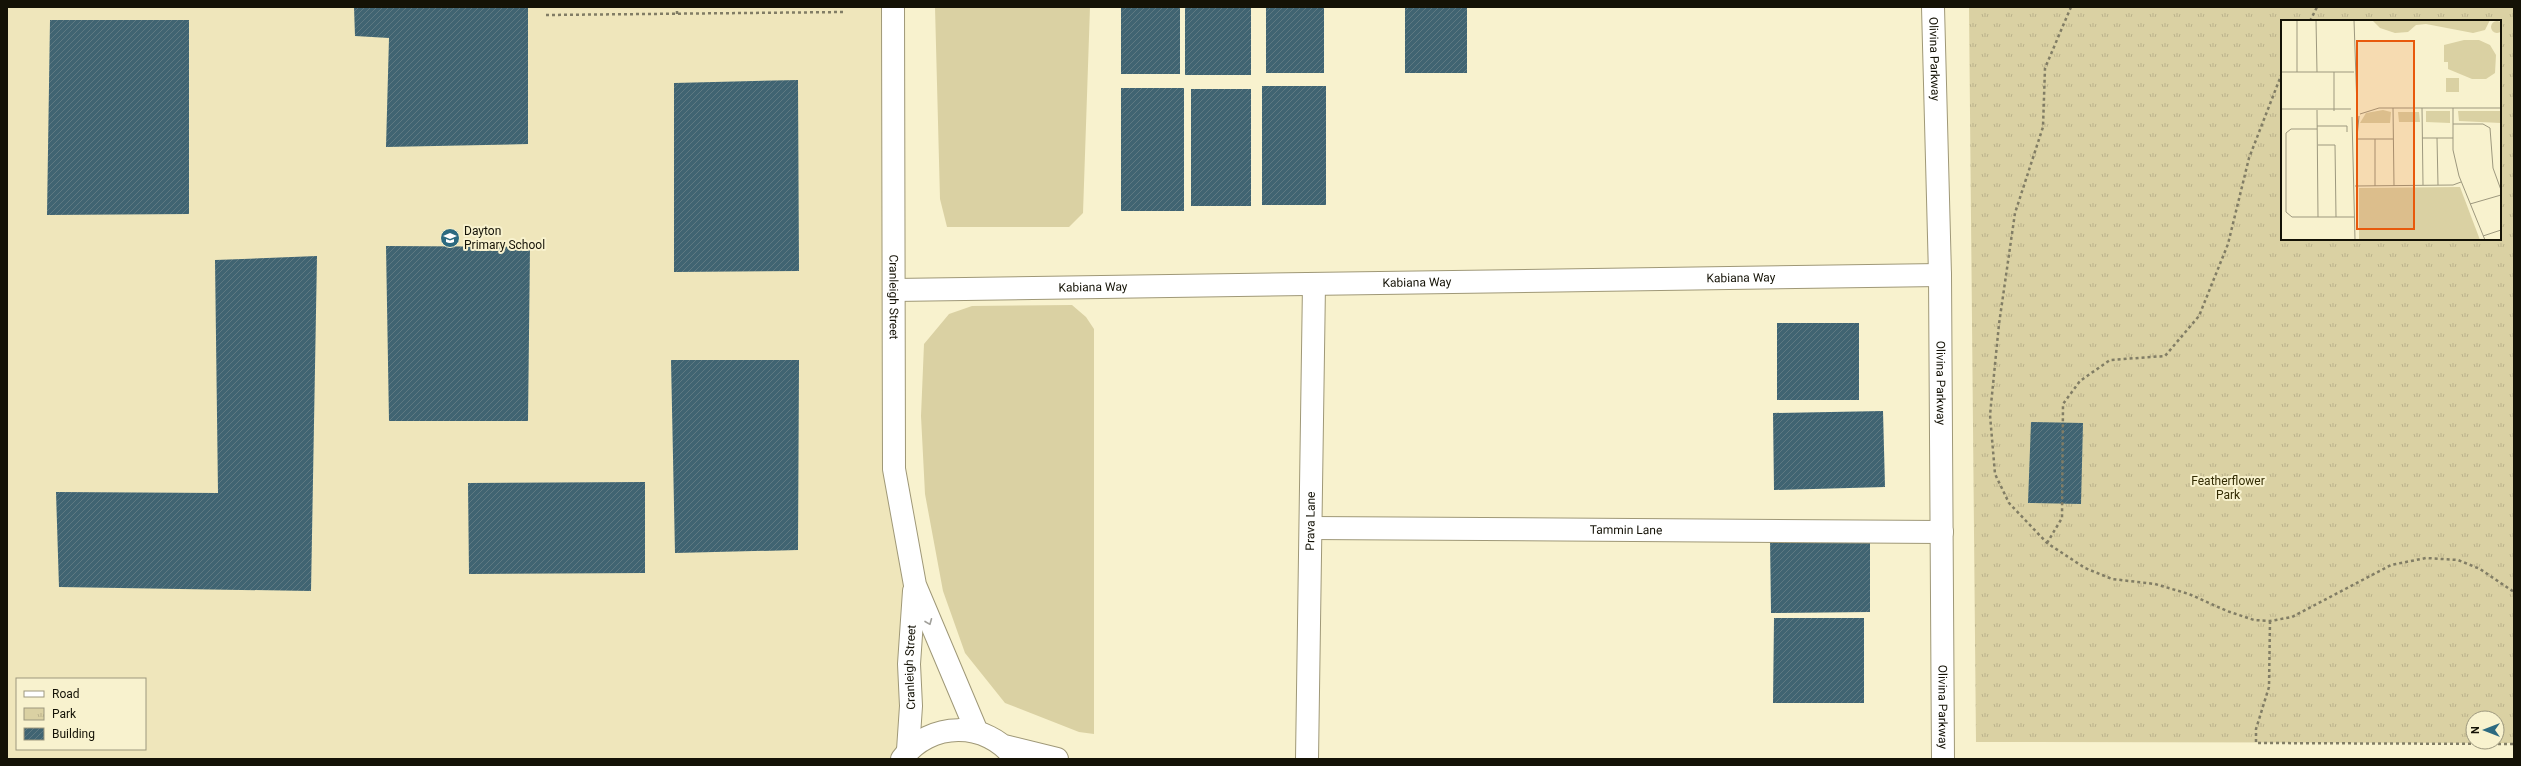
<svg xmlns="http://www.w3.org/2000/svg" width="2521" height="766" viewBox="0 0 2521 766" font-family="Roboto,sans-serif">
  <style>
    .built { fill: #efe6bb; fill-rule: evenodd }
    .green { fill: #dad1a3 }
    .park { fill: url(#park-tufts); fill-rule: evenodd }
    .building { fill: url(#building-hatch) }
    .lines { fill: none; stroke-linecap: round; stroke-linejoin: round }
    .minor-casing { stroke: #9f9877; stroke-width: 24 }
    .tertiary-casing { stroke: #9f9877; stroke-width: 24 }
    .path { stroke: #817d65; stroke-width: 2.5; stroke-dasharray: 3 3; stroke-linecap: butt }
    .minor { stroke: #fff; stroke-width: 22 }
    .tertiary { stroke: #fff; stroke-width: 22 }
    .oneway { stroke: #a1a09b }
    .labels { text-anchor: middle; stroke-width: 4; stroke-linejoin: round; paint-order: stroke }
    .street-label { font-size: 12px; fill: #141206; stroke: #f8f2ce }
    .poi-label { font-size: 12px; fill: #141206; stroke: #f8f2ce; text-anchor: start }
    .park-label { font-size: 12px; fill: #332c04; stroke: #f8f2ce }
    .inset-road { fill: none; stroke: #9d987e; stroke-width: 1 }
    .view { fill: #e8590c; fill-opacity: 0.15; stroke: #e8590c; stroke-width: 2 }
    .inset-edge { fill: none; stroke: #141206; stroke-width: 2 }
  </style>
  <defs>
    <pattern id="park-tufts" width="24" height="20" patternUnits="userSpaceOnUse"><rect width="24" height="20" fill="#dad1a3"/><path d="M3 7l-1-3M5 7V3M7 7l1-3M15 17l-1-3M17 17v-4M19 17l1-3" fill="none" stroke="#bab28b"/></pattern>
    <pattern id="building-hatch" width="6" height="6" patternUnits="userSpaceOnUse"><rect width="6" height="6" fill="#406472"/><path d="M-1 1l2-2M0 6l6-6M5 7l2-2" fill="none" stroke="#5e7982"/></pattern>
  </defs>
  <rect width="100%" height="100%" fill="#f8f2ce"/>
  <path class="built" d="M7,7H893L894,469L915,585L903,759H7ZM17,679H145V749H17Z"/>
  <path class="green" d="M935,7H1090L1083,213L1069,227H947L940,199Z
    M1072,305L1086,317L1094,329V734L1079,732L1005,703L965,653L943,591L925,494L921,416L924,344L949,314L972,306Z"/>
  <path class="park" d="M1969,7H2514V743L1976,742ZM2282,21H2500V239H2282ZM2473,718H2497V742H2473Z"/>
  <path class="building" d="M354,7H528V144L386,147L389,38L355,36Z
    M1121,7H1180V74H1121Z
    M1185,7H1251V75H1185Z
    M1266,7H1324V73H1266Z
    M1405,7H1467V73H1405Z
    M50,20H189V214L47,215Z
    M798,80L799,271L674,272V83Z
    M1262,86H1326V205H1262Z
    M1121,88H1184V211H1121Z
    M1191,89H1251V206H1191Z
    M386,246L530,247L528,421H389Z
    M317,256L311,591L59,587L56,492L218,493L215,260Z
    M1777,323H1859V400H1777Z
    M671,360H799L798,550L675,553Z
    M1883,411L1885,487L1774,490L1773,413Z
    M2031,422L2083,423L2081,504L2028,503Z
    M645,482V573L469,574L468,483Z
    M1870,537V612L1771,613L1770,538Z
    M1774,618H1864V703H1773Z"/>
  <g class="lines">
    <g class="minor-casing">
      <g id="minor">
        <path id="s1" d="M893,7L894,469L915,585L977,732"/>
        <path id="s2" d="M1933,7L1940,275L1943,759"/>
        <path id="s3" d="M894,290L1940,275"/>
        <path id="s4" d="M1311,528L1942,532"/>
        <path id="s5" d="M908,750L911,706L909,664L914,591"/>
        <path id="s6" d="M1307,759L1314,284"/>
      </g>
    </g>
    <g class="tertiary-casing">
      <path id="tertiary" d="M1004,746L1057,759
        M902,759C929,721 987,720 1015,759"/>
    </g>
    <path class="path" d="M2071,7L2045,68L2043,127L2015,213L1999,324L1990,415L1995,474L2009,503L2047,543L2085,568L2112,579L2155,584L2189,594L2227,611L2254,620L2270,621L2292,617L2391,565L2426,558L2458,560L2480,569L2514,592
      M677,14V7
      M546,15L845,12
      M2310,21L2317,7
      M2047,543L2062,518L2063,404L2080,381L2110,360L2165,356L2199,316L2228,244L2249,158L2282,73
      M2270,621L2269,687L2256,729V743L2514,744"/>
    <use href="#minor" class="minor"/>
    <use href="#tertiary" class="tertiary"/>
  </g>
  <defs><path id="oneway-chevron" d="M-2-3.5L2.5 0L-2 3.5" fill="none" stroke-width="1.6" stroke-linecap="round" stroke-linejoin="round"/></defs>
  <use class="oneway" href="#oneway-chevron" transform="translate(929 622) rotate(68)"/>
  <defs>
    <g id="school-disc" transform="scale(1)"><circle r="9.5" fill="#2c6a80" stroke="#f8f2ce"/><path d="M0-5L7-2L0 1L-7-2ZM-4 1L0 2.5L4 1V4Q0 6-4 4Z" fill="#fff"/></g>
  </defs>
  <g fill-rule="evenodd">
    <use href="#school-disc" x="450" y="238"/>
  </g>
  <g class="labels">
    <g class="street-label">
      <text dy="4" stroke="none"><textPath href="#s2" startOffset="52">Olivina Parkway</textPath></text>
      <text dy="4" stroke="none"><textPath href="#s3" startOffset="847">Kabiana Way</textPath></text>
      <text dy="4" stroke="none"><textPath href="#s3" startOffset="523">Kabiana Way</textPath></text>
      <text dy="4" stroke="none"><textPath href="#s3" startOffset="199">Kabiana Way</textPath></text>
      <text dy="4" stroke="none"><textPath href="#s1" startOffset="290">Cranleigh Street</textPath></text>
      <text dy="4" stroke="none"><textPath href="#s2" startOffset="376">Olivina Parkway</textPath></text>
      <text dy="4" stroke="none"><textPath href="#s6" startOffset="238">Prava Lane</textPath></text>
      <text dy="4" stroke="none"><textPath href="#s4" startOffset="315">Tammin Lane</textPath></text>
      <text dy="4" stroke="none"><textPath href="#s5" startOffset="83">Cranleigh Street</textPath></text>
      <text dy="4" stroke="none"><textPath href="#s2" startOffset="700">Olivina Parkway</textPath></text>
    </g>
    <g class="poi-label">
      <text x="464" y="235">Dayton<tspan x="464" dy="14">Primary School</tspan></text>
    </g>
    <g class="park-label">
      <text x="2228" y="485">Featherflower<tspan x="2228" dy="14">Park</tspan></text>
    </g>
  </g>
  <g transform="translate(2281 20)">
    <rect width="220" height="220" fill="#f8f2ce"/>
    <path d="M91,0H209L204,10L192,13L145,4L135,5L127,12L114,13L99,8ZM210 7a6 6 0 1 1 12 0a6 6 0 1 1-12 0ZM183,20H198L209,25L215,35L214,53L205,59H191L167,49V42H163V25ZM165,58H178V72H165ZM102,90L110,92L109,103H79L85,93ZM169,91V103L145,102V91ZM177,91H220V103L178,101ZM117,92H138L139,102H118Z" fill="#dad1a3"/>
    <path d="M179,167L199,220H78V168Z" fill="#dad1a3"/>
    <path class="inset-road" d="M16,0V52M35,0L36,52M73,0L76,88M0,52H73M112,88L113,166M141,88L142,165M172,88V130L178,156L204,220M0,89H70M36,90L37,197M53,91V52M79,94L98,88H220M71,97L74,220M172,104H202L209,108L212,148L220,170M36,106H66V112M36,109H10L5,113V192L11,197H74M76,117L78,96M141,118H172M156,118L157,165M76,119H112M37,125H54L55,197M74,166L172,165L180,162M94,166V119M189,184L220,175M202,216L220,210"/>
    <path class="view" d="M76,21H133V209H76Z"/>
    <rect width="220" height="220" class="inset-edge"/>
  </g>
  <rect width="2521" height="766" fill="none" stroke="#141206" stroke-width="16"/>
  <rect x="16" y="678" width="130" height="72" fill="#f8f2ce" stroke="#9d987e"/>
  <rect x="24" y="691" width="20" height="6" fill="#ffffff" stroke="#9d987e"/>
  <text x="52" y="698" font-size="12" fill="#141206">Road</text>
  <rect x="24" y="708" width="20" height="12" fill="url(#park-tufts)" stroke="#9d987e"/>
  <text x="52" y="718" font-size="12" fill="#141206">Park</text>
  <rect x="24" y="728" width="20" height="12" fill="url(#building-hatch)" stroke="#9d987e"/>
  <text x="52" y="738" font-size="12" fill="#141206">Building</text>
  <g transform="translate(2485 730) rotate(270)"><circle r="19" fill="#f8f2ce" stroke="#9d987e"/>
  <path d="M0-3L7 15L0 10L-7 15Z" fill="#2c6a80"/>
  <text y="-6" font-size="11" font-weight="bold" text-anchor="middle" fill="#141206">N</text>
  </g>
</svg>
